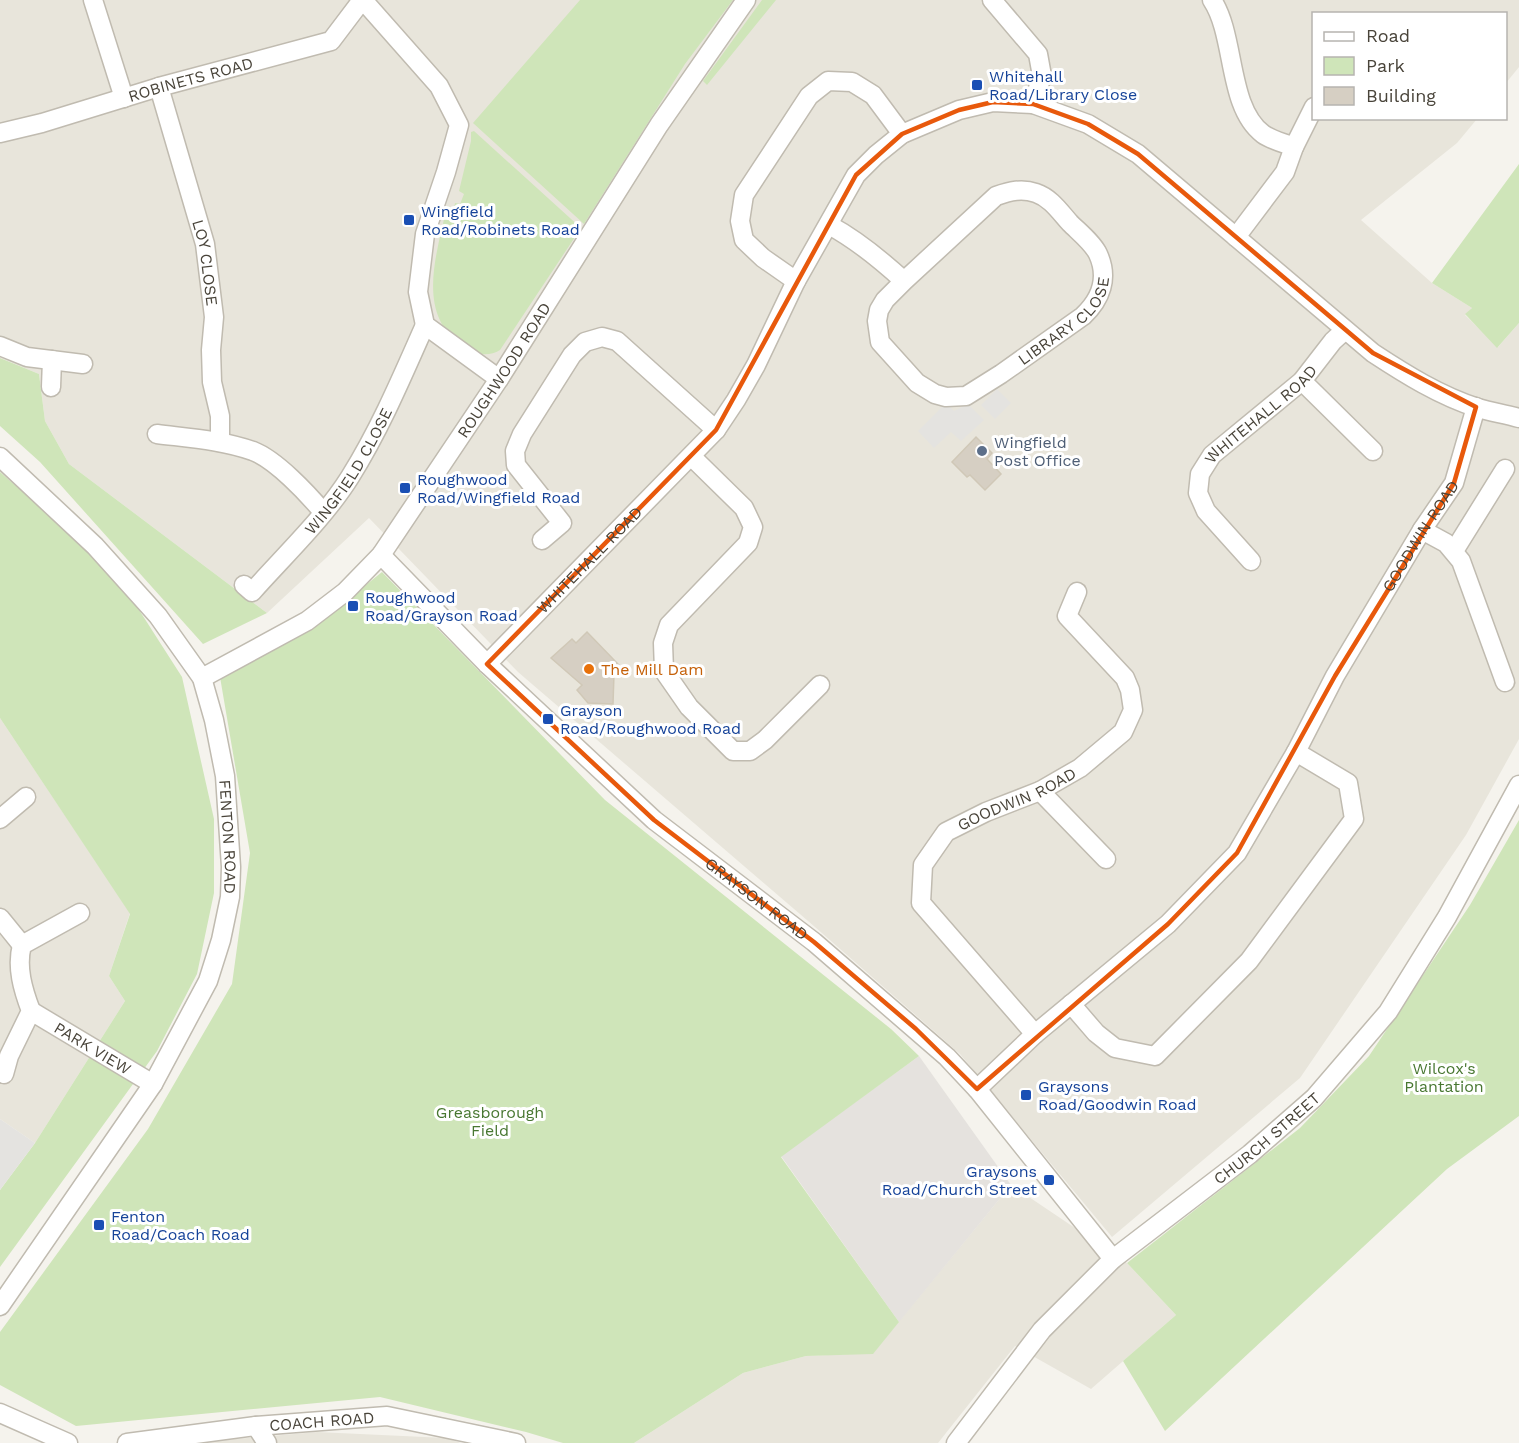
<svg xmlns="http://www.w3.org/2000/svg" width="1519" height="1443" viewBox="0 0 1519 1443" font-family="'Work Sans',sans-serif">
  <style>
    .residential { fill: #e8e5db }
    .industrial { fill: #e5e2de }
    .green { fill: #cfe5b9 }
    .parking { fill: #e4e3e0 }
    .building { fill: #d6cfc3; stroke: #d0c8b7; stroke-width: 1.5 }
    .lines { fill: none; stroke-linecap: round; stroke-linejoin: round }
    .minor-casing { stroke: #c0bbb0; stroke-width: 21 }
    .minor { stroke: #fff; stroke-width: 18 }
    .marked { fill: none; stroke: #e8590c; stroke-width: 4.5; stroke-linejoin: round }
    .transit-dot { fill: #1a4fb4; stroke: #fff; stroke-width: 2 }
    .service-dot { fill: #5c6f8a; stroke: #fff; stroke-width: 2 }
    .food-dot { fill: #e8710a; stroke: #fff; stroke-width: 2 }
    .labels { text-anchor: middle; stroke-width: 6; stroke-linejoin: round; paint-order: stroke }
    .transit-label { font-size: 16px; fill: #164399; stroke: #fff; text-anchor: start }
    .street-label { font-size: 16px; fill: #49443a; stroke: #fff }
    .service-label { font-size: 16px; fill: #4e5e75; stroke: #fff; text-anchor: start }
    .food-label { font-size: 16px; fill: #c56008; stroke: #fff; text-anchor: start }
    .park-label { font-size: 16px; fill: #487731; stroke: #fff }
  </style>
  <rect width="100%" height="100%" fill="#f5f3ed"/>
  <path class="residential" d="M0,0H1519V67L1506,83V14H1314V118L1477,119L1457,143L1361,220L1432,283L1472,308L1465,315L1498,347L1519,323V739L1466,835L1300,1078L1112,1237L960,1054L815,927L518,672L369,518L267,613L69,464L45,421L39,374L0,358Z
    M0,718L130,913L109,976L125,1001L35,1143L0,1119Z
    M1011,1185L1127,1263L1176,1315L1091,1389L1015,1346L938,1443H634L743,1373L806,1356L873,1353Z
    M317,1432L446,1438L461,1443H189Z"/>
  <path class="industrial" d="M919,1056L1011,1185L899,1322L781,1156Z"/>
  <path class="green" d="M580,0H733L685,64L584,224L473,123Z
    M762,0H776L707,85L703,81Z
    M474,131L581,228L500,350C489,357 477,355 465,348C414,315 437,254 447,206L454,208L455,203L460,204L464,194L459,191L471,141V132Z
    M1519,164V323L1497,348L1465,314L1472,308L1432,283Z
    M0,358L39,374L45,421L69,464L267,613L203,644L40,462L0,426Z
    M0,472L75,538L134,602L182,677L214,819V893L197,974L157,1051L0,1267V1190L35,1143L125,1001L109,976L130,914L0,718Z
    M382,572L605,800L891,1029L919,1056L781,1157L899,1322L873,1354L806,1356L743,1373L634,1443H563L526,1432L380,1397L76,1426L0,1385V1332L148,1129L232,984L250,853L220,677L326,617Z
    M1519,820V1116L1447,1169L1165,1431L1123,1361L1176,1315L1127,1263L1300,1128L1369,1056L1470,905Z"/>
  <path class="parking" d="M997,389L1011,403L995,419L981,405Z
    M946,403L954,411L968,404L984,420L961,441L951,432L934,448L918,431Z
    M0,1119L35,1143L0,1190Z"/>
  <path class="building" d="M976,437L992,453L987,459L1001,474L985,490L970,475L967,477L952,462Z
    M587,632L619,665L614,674L613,704L588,703L577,690L582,685L551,658L572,639L576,643Z"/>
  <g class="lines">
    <g class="minor-casing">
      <g id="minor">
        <path d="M93,0L124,98"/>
        <path d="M363,0L439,86L459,125L446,172L425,234L418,292L425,325L499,379"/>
        <path d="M992,0L1038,54L1042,76L1033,104"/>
        <path d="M1212,0C1236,36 1227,107 1263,134C1271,140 1284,143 1294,147"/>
        <path id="s1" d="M159,87L205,244L214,317L211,350L212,382L220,416V442"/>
        <path id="s2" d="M0,133L42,123L159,87L331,41L362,0"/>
        <path id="s3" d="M829,225C857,240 880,259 904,281L885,300L879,310L877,321L880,342L917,383L935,394L946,397L966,396L1001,374L1083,316C1101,299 1109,278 1098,254C1093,243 1079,232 1070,223C1060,212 1051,198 1036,193C1022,188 1010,191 996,196L904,281"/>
        <path d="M1236,237L1285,172L1294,147L1314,107"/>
        <path d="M796,281L763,258L744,240L740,221L744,195L809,96L828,81L852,82L873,95L902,134"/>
        <path d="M0,346L27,357L83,364"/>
        <path d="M1302,381L1373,451"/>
        <path d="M51,387L52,360"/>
        <path d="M157,434C189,438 222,440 253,451C276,460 307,493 323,512"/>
        <path id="s4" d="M0,457L95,546L158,616L202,678L214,720L225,776L231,867L230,897L221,940L208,981L153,1084L0,1306"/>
        <path d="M692,457L744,508L753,527L748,543L669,625L663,643L664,671L689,707L733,751H750L765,740L820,685"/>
        <path d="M1422,530L1446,543L1461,561L1505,682"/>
        <path d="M542,540L562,523L516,465L515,451L522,434L572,355L585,342L602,337L617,341L716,430"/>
        <path d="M1454,551L1505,469"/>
        <path id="s5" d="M381,555L487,664L654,820L814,942L947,1057L977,1089L1113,1259"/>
        <path id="s6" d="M1251,561L1206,511L1198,493L1200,474L1212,455L1302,381L1333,341L1345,330"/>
        <path id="s7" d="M244,585L252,592C284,556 325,517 350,477C380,429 402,377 425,325"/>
        <path id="s8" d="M487,664L716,430L736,400L756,365L796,281L856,175L876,155L902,134L959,110L993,102L1033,104L1088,124L1138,154L1373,353C1405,374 1440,396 1478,408C1491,412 1505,414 1519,418"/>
        <path id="s9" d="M202,678L307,621L345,592L381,555L499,379L659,125L746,0"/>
        <path d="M1040,791L1106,859"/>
        <path d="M0,819L26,797"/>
        <path d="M0,918L22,945"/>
        <path d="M1071,1004L1096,1033L1115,1048L1155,1056L1249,961L1354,819L1348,783L1296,752"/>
        <path id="s10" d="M31,1011L153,1084"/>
        <path id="s11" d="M1035,1034L921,903L923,865L946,832L986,812L1040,791L1080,768L1123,732L1133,710L1130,690L1125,678L1067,616L1077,592"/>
        <path d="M4,1074L9,1056L31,1011C23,990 16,967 22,945L80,913"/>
        <path id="s12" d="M977,1089L1035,1034L1168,924L1237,853L1296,752L1335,676L1422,530L1454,483L1476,407"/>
        <path d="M0,1413L68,1443"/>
        <path d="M256,1426L267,1443"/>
        <path id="s13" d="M127,1443L256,1426L387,1416L516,1443"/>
        <path id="s14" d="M956,1443L1042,1330L1113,1259L1250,1154L1314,1098L1388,1012L1447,917L1519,785"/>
      </g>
    </g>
    <use href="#minor" class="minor"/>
  </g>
  <path class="marked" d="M993,102L1033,104L1088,124L1138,154L1373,353L1476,407L1454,483L1335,676L1237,853L1168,924L977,1089L916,1029L814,942L654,820L487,664L716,430L856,175L902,134L959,110Z"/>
  <g class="transit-dot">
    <rect x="971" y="79" width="12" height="12" rx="3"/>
    <rect x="403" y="214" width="12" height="12" rx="3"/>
    <rect x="399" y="482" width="12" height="12" rx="3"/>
    <rect x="347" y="600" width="12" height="12" rx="3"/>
    <rect x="542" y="713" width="12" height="12" rx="3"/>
    <rect x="1020" y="1089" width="12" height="12" rx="3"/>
    <rect x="1043" y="1174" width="12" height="12" rx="3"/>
    <rect x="93" y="1219" width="12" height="12" rx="3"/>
  </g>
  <circle class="service-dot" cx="982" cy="451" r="6"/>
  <circle class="food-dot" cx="589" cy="669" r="6"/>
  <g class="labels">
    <g class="transit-label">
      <text x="989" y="82">Whitehall<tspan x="989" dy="18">Road/Library Close</tspan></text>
      <text x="421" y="217">Wingfield<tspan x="421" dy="18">Road/Robinets Road</tspan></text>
      <text x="417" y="485">Roughwood<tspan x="417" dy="18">Road/Wingfield Road</tspan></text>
      <text x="365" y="603">Roughwood<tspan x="365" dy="18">Road/Grayson Road</tspan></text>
      <text x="560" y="716">Grayson<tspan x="560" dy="18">Road/Roughwood Road</tspan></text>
      <text x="1038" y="1092">Graysons<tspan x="1038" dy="18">Road/Goodwin Road</tspan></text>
      <text x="1037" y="1177" text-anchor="end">Graysons<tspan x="1037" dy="18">Road/Church Street</tspan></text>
      <text x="111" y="1222">Fenton<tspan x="111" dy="18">Road/Coach Road</tspan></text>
    </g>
    <g class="street-label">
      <text dy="6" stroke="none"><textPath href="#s2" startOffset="198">ROBINETS ROAD</textPath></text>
      <text dy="6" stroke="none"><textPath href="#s1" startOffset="182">LOY CLOSE</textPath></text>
      <text dy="6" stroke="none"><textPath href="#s3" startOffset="398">LIBRARY CLOSE</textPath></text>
      <text dy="6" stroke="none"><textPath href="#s9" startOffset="441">ROUGHWOOD ROAD</textPath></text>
      <text dy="6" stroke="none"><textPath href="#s6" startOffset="192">WHITEHALL ROAD</textPath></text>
      <text dy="6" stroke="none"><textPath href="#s7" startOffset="166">WINGFIELD CLOSE</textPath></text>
      <text dy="6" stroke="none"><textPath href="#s12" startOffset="718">GOODWIN ROAD</textPath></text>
      <text dy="6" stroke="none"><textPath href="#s8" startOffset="146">WHITEHALL ROAD</textPath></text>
      <text dy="6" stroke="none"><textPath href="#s11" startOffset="330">GOODWIN ROAD</textPath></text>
      <text dy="6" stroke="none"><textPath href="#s4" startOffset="462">FENTON ROAD</textPath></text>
      <text dy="6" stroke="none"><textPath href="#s5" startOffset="510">GRAYSON ROAD</textPath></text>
      <text dy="6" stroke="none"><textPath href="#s10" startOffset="72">PARK VIEW</textPath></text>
      <text dy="6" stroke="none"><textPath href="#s14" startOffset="438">CHURCH STREET</textPath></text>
      <text dy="6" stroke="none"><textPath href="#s13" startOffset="196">COACH ROAD</textPath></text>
    </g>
    <g class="service-label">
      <text x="994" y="448">Wingfield<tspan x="994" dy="18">Post Office</tspan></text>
    </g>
    <g class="food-label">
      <text x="601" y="675">The Mill Dam</text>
    </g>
    <g class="park-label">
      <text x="1444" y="1074">Wilcox's<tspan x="1444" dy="18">Plantation</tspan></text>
      <text x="490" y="1118">Greasborough<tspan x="490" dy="18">Field</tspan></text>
    </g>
  </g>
  <rect x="1312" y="12" width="195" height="108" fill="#ffffff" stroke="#b6b4b0" stroke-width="1.5"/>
  <rect x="1324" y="32" width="30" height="9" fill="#ffffff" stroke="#b6b4b0" stroke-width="1.5"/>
  <text x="1366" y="42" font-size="18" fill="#49443a">Road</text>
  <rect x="1324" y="57" width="30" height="18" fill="#cfe5b9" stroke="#b6b4b0" stroke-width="1.5"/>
  <text x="1366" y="72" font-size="18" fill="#49443a">Park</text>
  <rect x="1324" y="87" width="30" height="18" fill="#d6cfc3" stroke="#b6b4b0" stroke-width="1.5"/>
  <text x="1366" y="102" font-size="18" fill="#49443a">Building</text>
</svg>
